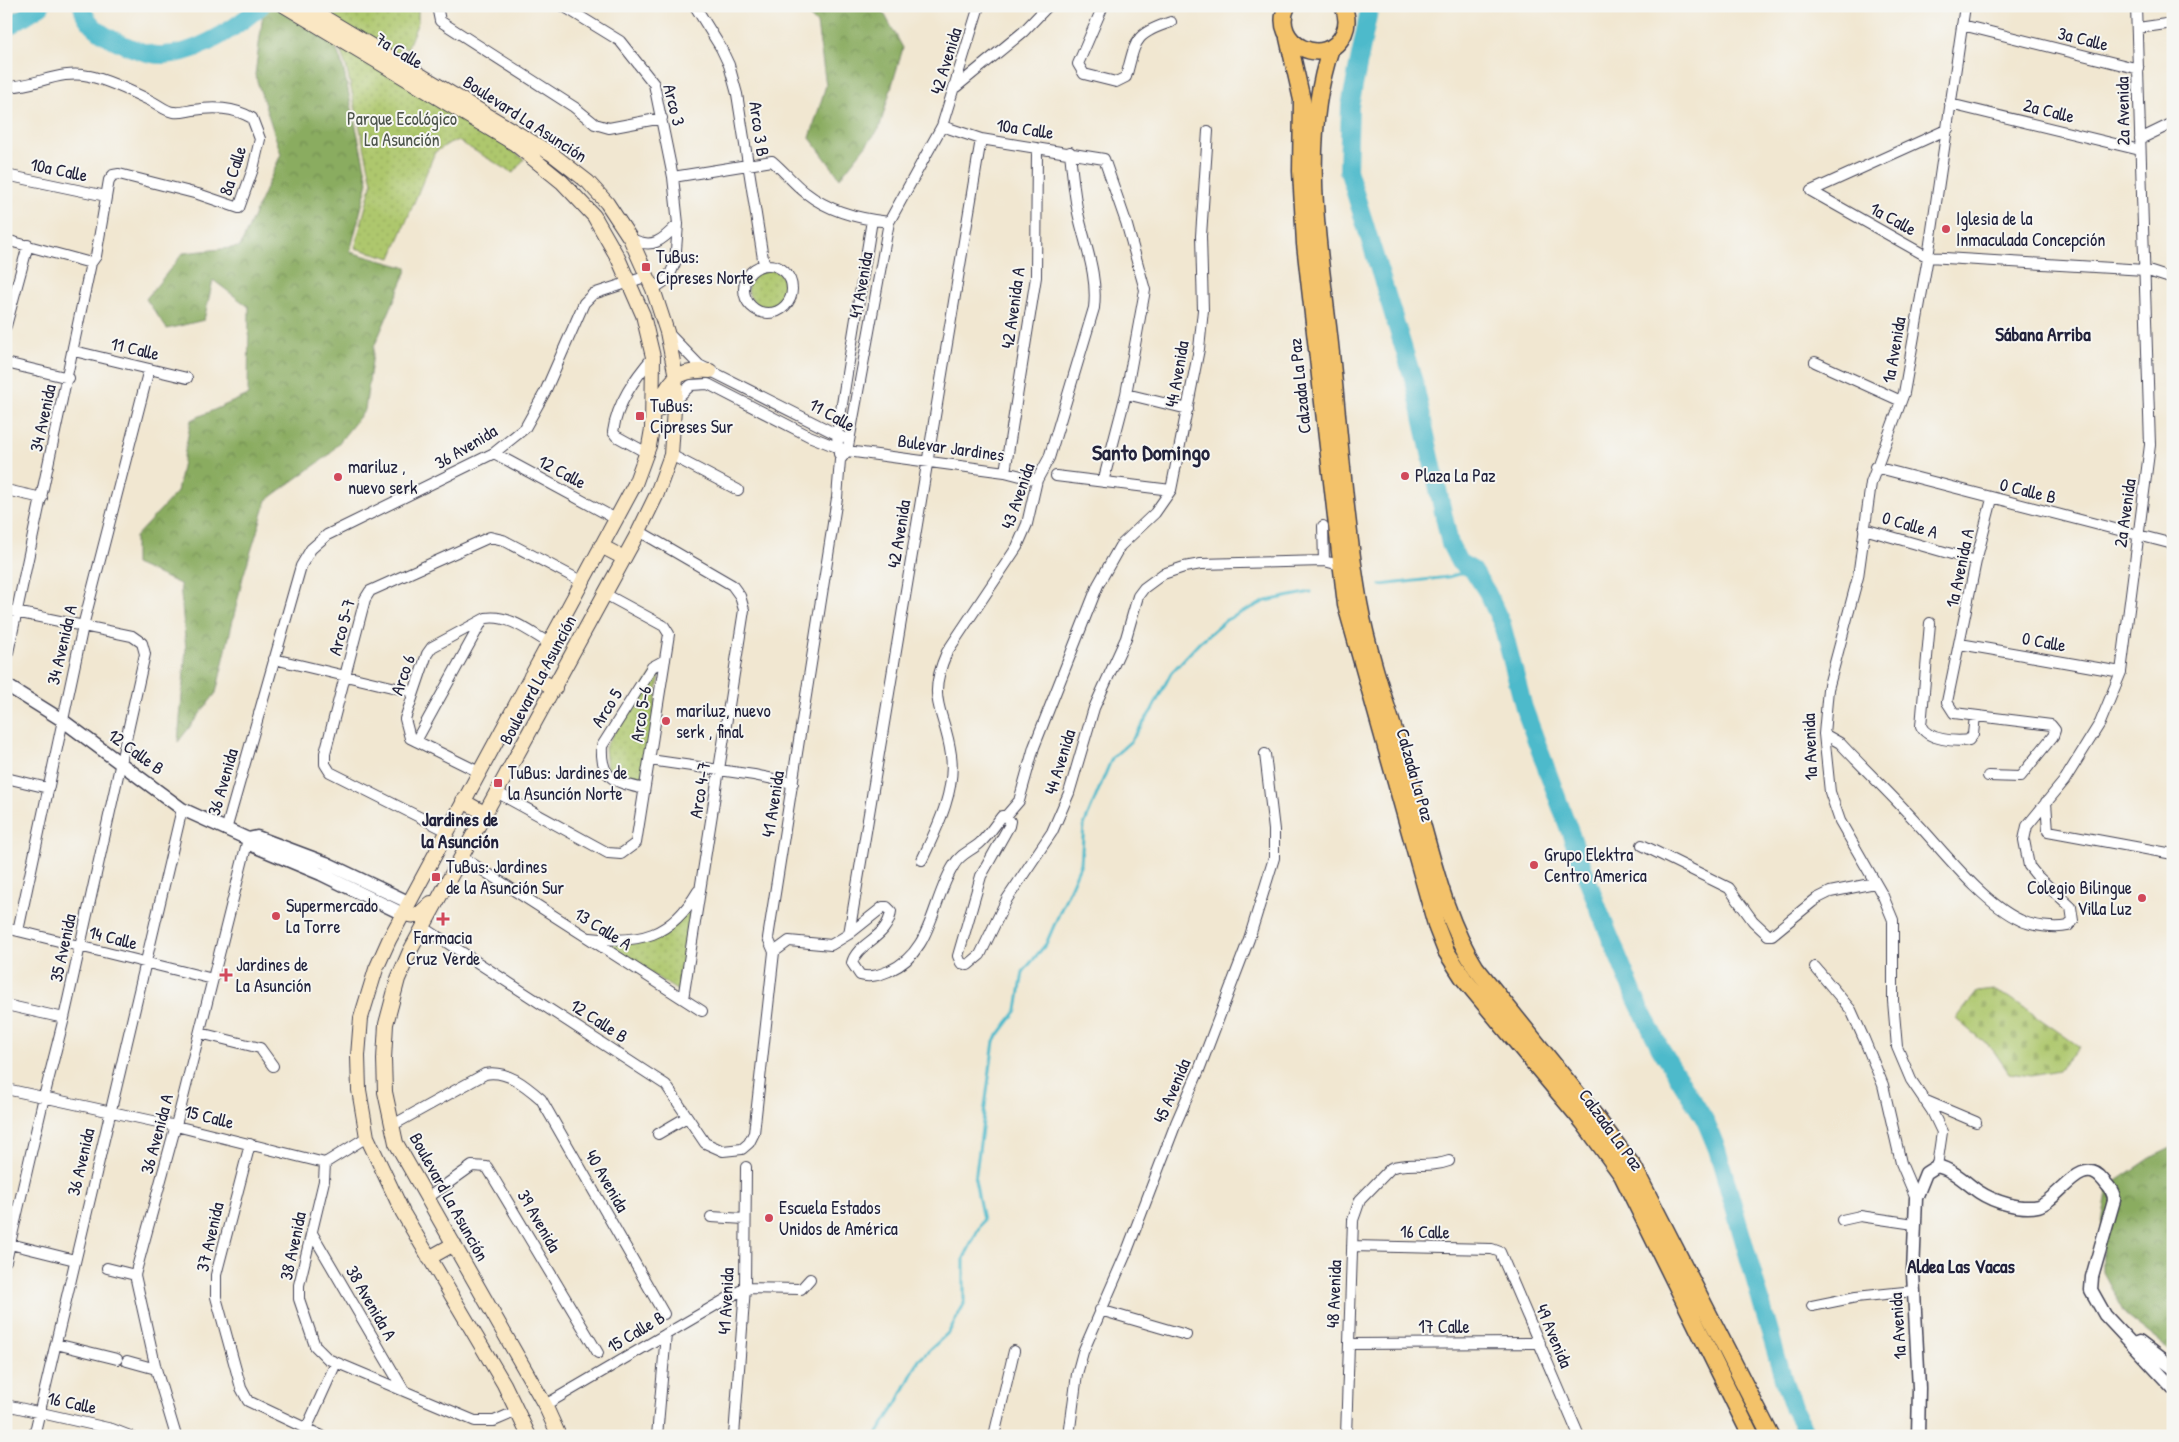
<svg xmlns="http://www.w3.org/2000/svg" width="2179" height="1442" viewBox="0 0 2179 1442" font-family="'Patrick Hand',sans-serif">
  <style>
    .forest { fill: url(#forest-crowns); stroke: #56674e }
    .cemetery { fill: url(#cemetery-stones); stroke: #687454 }
    .park { fill: url(#park-dots); stroke: #687454 }
    .lines { fill: none; stroke-linecap: round; stroke-linejoin: round }
    .stream { stroke: #4ebacb; stroke-width: 3 }
    .river { stroke: #4ebacb; stroke-width: 18 }
    .minor-casing { stroke: #414052; stroke-width: 12 }
    .tertiary-casing { stroke: #414052; stroke-width: 15 }
    .secondary-casing { stroke: #414052; stroke-width: 16 }
    .primary-casing { stroke: #414052; stroke-width: 19 }
    .minor { stroke: #fff; stroke-width: 10 }
    .tertiary { stroke: #fff; stroke-width: 12 }
    .secondary { stroke: #fae7c3; stroke-width: 14 }
    .primary { stroke: #f3c26a; stroke-width: 16 }
    .poi-dot { fill: #d1495b; stroke: #f6f6f2; stroke-width: 2 }
    .labels { text-anchor: middle; stroke-width: 4; stroke-linejoin: round; paint-order: stroke }
    .street-label { font-size: 18px; fill: #22223b; stroke: #f6f6f2 }
    .park-label { font-size: 18px; fill: #4c544a; stroke: #f6f6f2 }
    .poi-label { font-size: 18px; fill: #22223b; stroke: #f6f6f2; text-anchor: start }
    .neighbourhood-label { font-size: 19px; font-weight: bold; fill: #22223b; stroke: #f6f6f2 }
    .district-label { font-size: 22px; font-weight: bold; fill: #22223b; stroke: #f6f6f2 }
  </style>
  <defs>
    <pattern id="forest-crowns" width="20" height="18" patternUnits="userSpaceOnUse" patternTransform="scale(1.25)"><rect width="20" height="18" fill="#8aac60"/><path d="M2 6a3 3 0 1 1 6 0M12 15a3 3 0 1 1 6 0" fill="none" stroke="#708c50"/></pattern>
    <pattern id="cemetery-stones" width="16" height="16" patternUnits="userSpaceOnUse" patternTransform="scale(1.25)"><rect width="16" height="16" fill="#aec76d"/><path d="M2 7V4a2 2 0 0 1 4 0v3zM10 15v-3a2 2 0 0 1 4 0v3z" fill="#95ab5f"/></pattern>
    <pattern id="park-dots" width="8" height="8" patternUnits="userSpaceOnUse" patternTransform="scale(1.25)"><rect width="8" height="8" fill="#aec76d"/><path d="M2 2h.1M6 6h.1" fill="none" stroke="#95ab5f" stroke-width="1.8" stroke-linecap="round"/></pattern>
  </defs>
  <rect width="100%" height="100%" fill="#f6f6f2"/>
  <filter id="ink" filterUnits="userSpaceOnUse"><feTurbulence type="fractalNoise" baseFrequency=".02" numOctaves="2"/><feDisplacementMap in="SourceGraphic" scale="10" xChannelSelector="R" yChannelSelector="G"/><feConvolveMatrix kernelMatrix="1 2 1 2 8 2 1 2 1" color-interpolation-filters="sRGB"/></filter>
  <filter id="wash" filterUnits="userSpaceOnUse"><feTurbulence type="fractalNoise" baseFrequency=".0096" numOctaves="4" result="noise"/><feDisplacementMap in="SourceGraphic" scale="20" xChannelSelector="R" yChannelSelector="G"/><feGaussianBlur stdDeviation="1.12" result="paint"/><feColorMatrix in="noise" values="0 0 0 0 0 0 0 0 0 0 0 0 0 0 0 0 0 1.4 0 .05"/><feComposite in="paint" operator="in"/></filter>
  <g filter="url(#wash)">
    <rect width="100%" height="100%" fill="#f1e7d1"/>
    <path class="forest" d="M264,6H322L343,67L368,182L350,252L408,268L374,347L365,410L329,455L267,500L243,577L216,693L178,742L186,649L180,584L135,564V537L177,492L191,420L248,395L249,307L213,280L204,320L167,329L146,299L183,253L240,247L281,154L255,75Z
      M799,6H880L903,48L879,129L840,178L810,138L826,85L817,24Z
      M2173,1147V1353L2127,1317L2103,1272L2102,1223L2108,1187L2152,1157Z"/>
    <path class="cemetery" d="M1993,990L2009,997L2080,1047L2058,1071L2031,1076L2009,1073L1993,1050L1956,1019L1977,992Z"/>
    <path class="park" d="M324,6H418V22L407,49L401,46L396,55L498,140L524,159L513,173L458,141L451,142L435,152L391,258L355,248L372,182L346,66Z
      M748 288a19 19 0 1 1 38 0a19 19 0 1 1-38 0Z
      M661,666L643,785L624,781L607,770L605,747L655,669Z
      M696,904L681,993L601,941C644,951 668,934 696,904Z"/>
    <g class="lines">
      <path class="stream" d="M1381,585L1448,577L1473,570
        M876,1436L897,1403L919,1360L949,1332L964,1304V1258L983,1220L975,1180L994,1041L1017,1010L1023,972L1046,944L1081,863L1084,825L1112,758L1131,741L1152,710L1171,673L1200,642L1226,620L1266,601L1311,592"/>
      <path class="river" d="M82,6C84,21 100,33 112,39C124,45 137,51 151,54C189,61 234,29 261,6
        M1370,6L1350,106L1348,170L1415,385L1450,544L1459,562L1473,570L1487,592L1502,624L1524,708L1600,913L1635,997L1660,1048L1705,1120L1717,1149L1783,1378L1794,1410L1806,1431
        M6,28L41,6"/>
    </g>
  </g>
  <g filter="url(#ink)">
    <g class="lines">
      <g class="minor-casing">
        <path id="minor" d="M437,6L440,21L574,107L595,124L609,128L662,118
          M563,6L620,41L654,84L673,177L678,224L675,263L668,279L653,289
          M695,6L721,48L729,65L737,94L764,265
          M1103,6L1078,64L1084,74L1116,82L1126,77C1136,41 1133,34 1171,22
          M1962,25L2139,69
          M2138,28L2173,23
          M6,87C34,87 61,69 89,76C109,80 135,93 153,102C159,105 167,112 174,112C180,113 187,111 193,110C214,107 233,107 252,118L260,139L253,169L239,208L198,194L119,174L113,175L109,180L96,256L91,263L6,662
          M956,87L1023,32L1048,6
          M1950,104L2140,150
          M942,126L981,139L1104,159L1126,222L1145,290L1126,394L1103,482
          M2140,139L2173,123
          M6,175L106,196
          M673,177L772,161C784,171 794,184 806,193C830,212 859,219 889,222
          M1811,191L1928,257L2145,270L2173,279
          M1811,191L1948,129
          M630,238C652,250 662,241 678,224
          M6,240L91,263
          M744 289a24 24 0 1 1 48 0a24 24 0 1 1-48 0Z
          M6,326L28,245
          M667,332L699,365L842,437
          M74,351L187,378
          M1815,362L1901,401
          M6,363L69,378
          M1126,394L1188,409
          M676,399L691,385L708,384L809,436L847,451L1005,472L1037,480
          M494,453L616,519
          M647,453L616,436L613,432C617,403 635,378 653,357
          M839,454L837,435L872,220
          M671,455L738,490
          M1875,467L2173,544
          M1005,472L1036,277L1037,148
          M1056,476L1171,490
          M6,490L42,498
          M1323,526L1324,561
          M1864,529L1976,561
          M639,531L732,585L740,596L744,610L683,999
          M6,610L132,636L142,643L145,654L64,1018L44,1097L6,1261
          M1930,623L1921,726C1927,740 1956,742 1969,740L1973,734L1975,716
          M1960,644L2121,672
          M274,659L413,692
          M1824,734L1840,743C1865,770 1892,795 1917,823C1944,852 1983,903 2020,920C2031,926 2056,929 2068,926L2073,921L2071,907L2037,876L2029,866L2024,840L2027,826L2064,781L2100,723L2121,672L2150,445L2136,6
          M416,741L482,621
          M650,760L754,775L793,783
          M479,772L410,738L405,719L427,654L432,647L486,618C508,614 530,632 549,643
          M1988,776L2020,777L2053,736L2055,730L2051,725L1954,713L1947,702L1976,561L1992,499
          M6,778L48,788
          M644,789C616,782 600,780 602,746L652,667L665,660
          M498,793L608,853L621,854L636,843L669,634L664,626L605,594
          M2046,802L2048,831L2173,854
          M1006,816L1010,821L1009,826L981,876L958,956L961,963L968,965L980,955L1007,899L1052,832L1069,793L1094,708L1126,638L1138,596L1144,588L1163,574L1184,567L1201,564L1324,561L1340,565
          M226,830L301,566L311,549L327,535L494,453L525,428L545,392L584,303L593,294L648,276
          M447,831L330,772L325,764V753L365,599L370,591L490,537L503,540L583,582
          M1642,845L1729,888L1753,921L1768,935H1772L1816,899L1830,892L1875,883
          M462,857L702,1011
          M922,860C937,828 956,791 951,755C945,709 925,702 947,652L1017,547L1027,524L1037,480L1049,458L1094,308C1098,275 1085,245 1078,213C1074,193 1072,172 1070,152
          M423,927L666,1085L705,1143L723,1151L742,1149L749,1143L754,1133L774,952L768,938L837,498L840,460L847,451L849,441L889,222L942,126L979,6
          M6,928L213,979
          M18,931L83,626L149,369
          M849,934L981,139
          M590,938C640,944 671,937 698,891
          M774,952L789,941L831,945L849,934L883,907H887L891,911C888,939 857,942 852,963L860,975C870,978 879,975 889,971C933,952 931,901 954,865C960,854 971,851 980,843C988,836 995,825 1002,816H1006L1019,801L1034,747L1098,585L1120,546L1155,513L1171,490L1199,349L1203,310L1201,236L1208,131
          M1815,967L1851,1010L1864,1039L1883,1085L1901,1163L1916,1198
          M6,1005L64,1018
          M200,1033L260,1048L273,1066
          M6,1089L176,1126L325,1163L367,1137
          M1924,1100L1976,1122
          M391,1126L485,1074C507,1070 525,1085 541,1099L664,1314
          M658,1134L687,1117
          M250,1144L216,1275V1297L241,1388L248,1401L322,1436
          M325,1163L324,1181L299,1285V1299L315,1346L328,1359L475,1421H494L517,1411
          M1937,1166L1942,1132L1932,1111L1911,1080L1897,1047L1893,1001V920L1883,896L1840,821L1830,792L1824,734L1828,689L1858,577L1871,483L1904,393L1928,257L1965,6
          M426,1199L472,1166L487,1167L598,1353
          M711,1217L745,1219
          M1842,1220L1860,1216L1914,1224
          M312,1233L403,1389
          M6,1243L75,1260
          M1352,1246L1492,1249L1500,1252L1579,1436
          M107,1268L135,1275
          M1812,1306L1856,1297L1914,1291
          M1100,1310L1186,1335
          M56,1344L117,1359
          M1349,1344L1540,1343
          M127,1361L156,1369
          M6,1405L112,1429L130,1436
          M545,1405L745,1288L801,1289L810,1279
          M34,1436L182,809
          M176,1436L156,1369L135,1275L180,1110L248,839
          M303,1436L336,1363
          M657,1436L666,1334
          M734,1436L745,1288L746,1167
          M994,1436L1014,1351
          M1069,1436L1077,1374L1083,1352L1127,1251L1176,1123L1199,1070L1249,939L1274,858V830L1265,754
          M1346,1436L1353,1220L1360,1200L1391,1168C1408,1161 1428,1169 1449,1161"/>
      </g>
      <g class="tertiary-casing">
        <path id="tertiary" d="M6,685L62,720L182,809L248,839L254,846L321,874L403,914
          M248,839L257,837L326,863L408,902
          M2139,1342L2173,1368
          M1918,1436L1919,1388L1913,1273L1916,1198L1926,1173L1937,1166C1954,1170 1966,1183 1979,1192C1994,1202 2021,1210 2038,1206C2059,1200 2082,1153 2103,1180C2108,1186 2114,1191 2114,1200L2092,1277L2091,1290L2105,1315L2173,1388"/>
      </g>
      <g class="secondary-casing">
        <path id="secondary" d="M285,6L515,144L562,182L594,216L618,258L643,315L653,357L652,429L649,446L635,484L389,940L376,969L361,1018L358,1056L359,1090L367,1137L403,1213L504,1384L529,1436
          M305,6L552,154L588,182L607,203L630,238L653,289L667,332L676,377L671,455L656,496L639,531L410,951L398,979L386,1024L384,1059L385,1092L396,1143L545,1405L559,1436
          M658,410C667,380 677,369 710,371
          M601,546L624,558
          M531,676L555,688
          M463,801L486,814
          M403,914L417,916L431,903
          M429,1258L454,1244"/>
      </g>
      <g class="primary-casing">
        <path id="primary" d="M1287,6C1269,44 1327,71 1344,33C1348,24 1347,15 1343,6
          M1288,38L1302,100L1301,171L1305,244L1346,605L1437,928L1446,951L1464,979L1584,1123L1622,1175L1751,1436
          M1331,48C1300,140 1318,240 1329,335C1339,424 1344,515 1359,603C1371,669 1397,734 1415,799C1432,856 1444,918 1476,968L1595,1116L1634,1168L1771,1436"/>
      </g>
      <use href="#minor" class="minor"/>
      <use href="#tertiary" class="tertiary"/>
      <use href="#secondary" class="secondary"/>
      <use href="#primary" class="primary"/>
    </g>
  </g>
  <g class="poi-dot">
    <circle cx="1946" cy="229" r="5"/>
    <rect x="641" y="262" width="10" height="10" rx="2.5"/>
    <rect x="635" y="411" width="10" height="10" rx="2.5"/>
    <circle cx="1405" cy="476" r="5"/>
    <circle cx="338" cy="477" r="5"/>
    <circle cx="666" cy="721" r="5"/>
    <rect x="493" y="778" width="10" height="10" rx="2.5"/>
    <circle cx="1534" cy="865" r="5"/>
    <rect x="431" y="872" width="10" height="10" rx="2.5"/>
    <circle cx="2142" cy="898" r="5"/>
    <circle cx="276" cy="916" r="5"/>
    <path d="M440.5 911.5h5v5h5v5h-5v5h-5v-5h-5v-5h5z"/>
    <path d="M223.5 967.5h5v5h5v5h-5v5h-5v-5h-5v-5h5z"/>
    <circle cx="769" cy="1218" r="5"/>
  </g>
  <g class="labels">
    <g class="street-label">
      <text transform="translate(2083 39) rotate(14)" y="6">3a Calle</text>
      <text transform="translate(399 51) rotate(31)" y="6">7a Calle</text>
      <text transform="translate(946 61) rotate(-73)" y="6">42 Avenida</text>
      <text transform="translate(674 105) rotate(76)" y="6">Arco 3</text>
      <text transform="translate(2049 111) rotate(14)" y="6">2a Calle</text>
      <text transform="translate(2123 111) rotate(-91)" y="6">2a Avenida</text>
      <text transform="translate(525 119) rotate(33)" y="6">Boulevard La Asunción</text>
      <text transform="translate(759 129) rotate(82)" y="6">Arco 3 B</text>
      <text transform="translate(1025 129) rotate(8)" y="6">10a Calle</text>
      <text transform="translate(59 170) rotate(12)" y="6">10a Calle</text>
      <text transform="translate(233 171) rotate(-72)" y="6">8a Calle</text>
      <text transform="translate(1893 219) rotate(29)" y="6">1a Calle</text>
      <text transform="translate(861 285) rotate(-80)" y="6">41 Avenida</text>
      <text transform="translate(1013 308) rotate(-82)" y="6">42 Avenida A</text>
      <text transform="translate(135 349) rotate(13)" y="6">11 Calle</text>
      <text transform="translate(1894 350) rotate(-80)" y="6">1a Avenida</text>
      <text transform="translate(1177 374) rotate(-80)" y="6">44 Avenida</text>
      <text transform="translate(1300 386) rotate(-96)" y="6">Calzada La Paz</text>
      <text transform="translate(832 415) rotate(29)" y="6">11 Calle</text>
      <text transform="translate(43 418) rotate(-78)" y="6">34 Avenida</text>
      <text transform="translate(466 447) rotate(-31)" y="6">36 Avenida</text>
      <text transform="translate(951 448) rotate(8)" y="6">Bulevar Jardines</text>
      <text transform="translate(562 472) rotate(28)" y="6">12 Calle</text>
      <text transform="translate(2028 491) rotate(14)" y="6">0 Calle B</text>
      <text transform="translate(1018 496) rotate(-71)" y="6">43 Avenida</text>
      <text transform="translate(2125 513) rotate(-82)" y="6">2a Avenida</text>
      <text transform="translate(1910 525) rotate(16)" y="6">0 Calle A</text>
      <text transform="translate(899 534) rotate(-81)" y="6">42 Avenida</text>
      <text transform="translate(1960 568) rotate(-78)" y="6">1a Avenida A</text>
      <text transform="translate(342 627) rotate(-75)" y="6">Arco 5-7</text>
      <text transform="translate(2044 642) rotate(10)" y="6">0 Calle</text>
      <text transform="translate(62 645) rotate(-77)" y="6">34 Avenida A</text>
      <text transform="translate(403 675) rotate(-71)" y="6">Arco 6</text>
      <text transform="translate(538 680) rotate(-62)" y="6">Boulevard La Asunción</text>
      <text transform="translate(607 708) rotate(-58)" y="6">Arco 5</text>
      <text transform="translate(641 714) rotate(-81)" y="6">Arco 5-6</text>
      <text transform="translate(1810 747) rotate(-92)" y="6">1a Avenida</text>
      <text transform="translate(136 752) rotate(36)" y="6">12 Calle B</text>
      <text transform="translate(1060 762) rotate(-73)" y="6">44 Avenida</text>
      <text transform="translate(1415 775) rotate(74)" y="6">Calzada La Paz</text>
      <text transform="translate(223 782) rotate(-74)" y="6">36 Avenida</text>
      <text transform="translate(700 790) rotate(-81)" y="6">Arco 4-7</text>
      <text transform="translate(773 804) rotate(-81)" y="6">41 Avenida</text>
      <text transform="translate(603 929) rotate(32)" y="6">13 Calle A</text>
      <text transform="translate(113 938) rotate(14)" y="6">14 Calle</text>
      <text transform="translate(63 948) rotate(-78)" y="6">35 Avenida</text>
      <text transform="translate(599 1021) rotate(33)" y="6">12 Calle B</text>
      <text transform="translate(1172 1091) rotate(-67)" y="6">45 Avenida</text>
      <text transform="translate(209 1117) rotate(14)" y="6">15 Calle</text>
      <text transform="translate(1611 1130) rotate(54)" y="6">Calzada La Paz</text>
      <text transform="translate(157 1134) rotate(-75)" y="6">36 Avenida A</text>
      <text transform="translate(81 1162) rotate(-77)" y="6">36 Avenida</text>
      <text transform="translate(607 1181) rotate(60)" y="6">40 Avenida</text>
      <text transform="translate(449 1197) rotate(61)" y="6">Boulevard La Asunción</text>
      <text transform="translate(539 1221) rotate(60)" y="6">39 Avenida</text>
      <text transform="translate(1425 1232) rotate(1)" y="6">16 Calle</text>
      <text transform="translate(210 1237) rotate(-77)" y="6">37 Avenida</text>
      <text transform="translate(293 1246) rotate(-78)" y="6">38 Avenida</text>
      <text transform="translate(1334 1294) rotate(-88)" y="6">48 Avenida</text>
      <text transform="translate(726 1301) rotate(-87)" y="6">41 Avenida</text>
      <text transform="translate(371 1303) rotate(60)" y="6">38 Avenida A</text>
      <text transform="translate(1898 1326) rotate(-94)" y="6">1a Avenida</text>
      <text x="1444" y="1333">17 Calle</text>
      <text transform="translate(636 1332) rotate(-31)" y="6">15 Calle B</text>
      <text transform="translate(1554 1336) rotate(67)" y="6">49 Avenida</text>
      <text transform="translate(72 1403) rotate(12)" y="6">16 Calle</text>
    </g>
    <g class="park-label">
      <text x="402" y="125">Parque Ecológico<tspan x="402" dy="21">La Asunción</tspan></text>
    </g>
    <g class="poi-label">
      <text x="1956" y="225">Iglesia de la<tspan x="1956" dy="21">Inmaculada Concepción</tspan></text>
      <text x="656" y="263">TuBus:<tspan x="656" dy="21">Cipreses Norte</tspan></text>
      <text x="650" y="412">TuBus:<tspan x="650" dy="21">Cipreses Sur</tspan></text>
      <text x="348" y="473">mariluz ,<tspan x="348" dy="21">nuevo serk</tspan></text>
      <text x="1415" y="482">Plaza La Paz</text>
      <text x="676" y="717">mariluz, nuevo<tspan x="676" dy="21">serk , final</tspan></text>
      <text x="508" y="779">TuBus: Jardines de<tspan x="508" dy="21">la Asunción Norte</tspan></text>
      <text x="1544" y="861">Grupo Elektra<tspan x="1544" dy="21">Centro America</tspan></text>
      <text x="446" y="873">TuBus: Jardines<tspan x="446" dy="21">de la Asunción Sur</tspan></text>
      <text x="2132" y="894" text-anchor="end">Colegio Bilingue<tspan x="2132" dy="21">Villa Luz</tspan></text>
      <text x="286" y="912">Supermercado<tspan x="286" dy="21">La Torre</tspan></text>
      <text x="443" y="944" text-anchor="middle">Farmacia<tspan x="443" dy="21">Cruz Verde</tspan></text>
      <text x="236" y="971">Jardines de<tspan x="236" dy="21">La Asunción</tspan></text>
      <text x="779" y="1214">Escuela Estados<tspan x="779" dy="21">Unidos de América</tspan></text>
    </g>
    <g class="neighbourhood-label">
      <text x="2043" y="341">Sábana Arriba</text>
      <text x="460" y="826">Jardines de<tspan x="460" dy="22">la Asunción</tspan></text>
      <text x="1961" y="1273">Aldea Las Vacas</text>
    </g>
    <g class="district-label">
      <text x="1151" y="460">Santo Domingo</text>
    </g>
  </g>
  <rect width="2179" height="1442" fill="none" stroke="#f6f6f2" stroke-width="25"/>
</svg>
